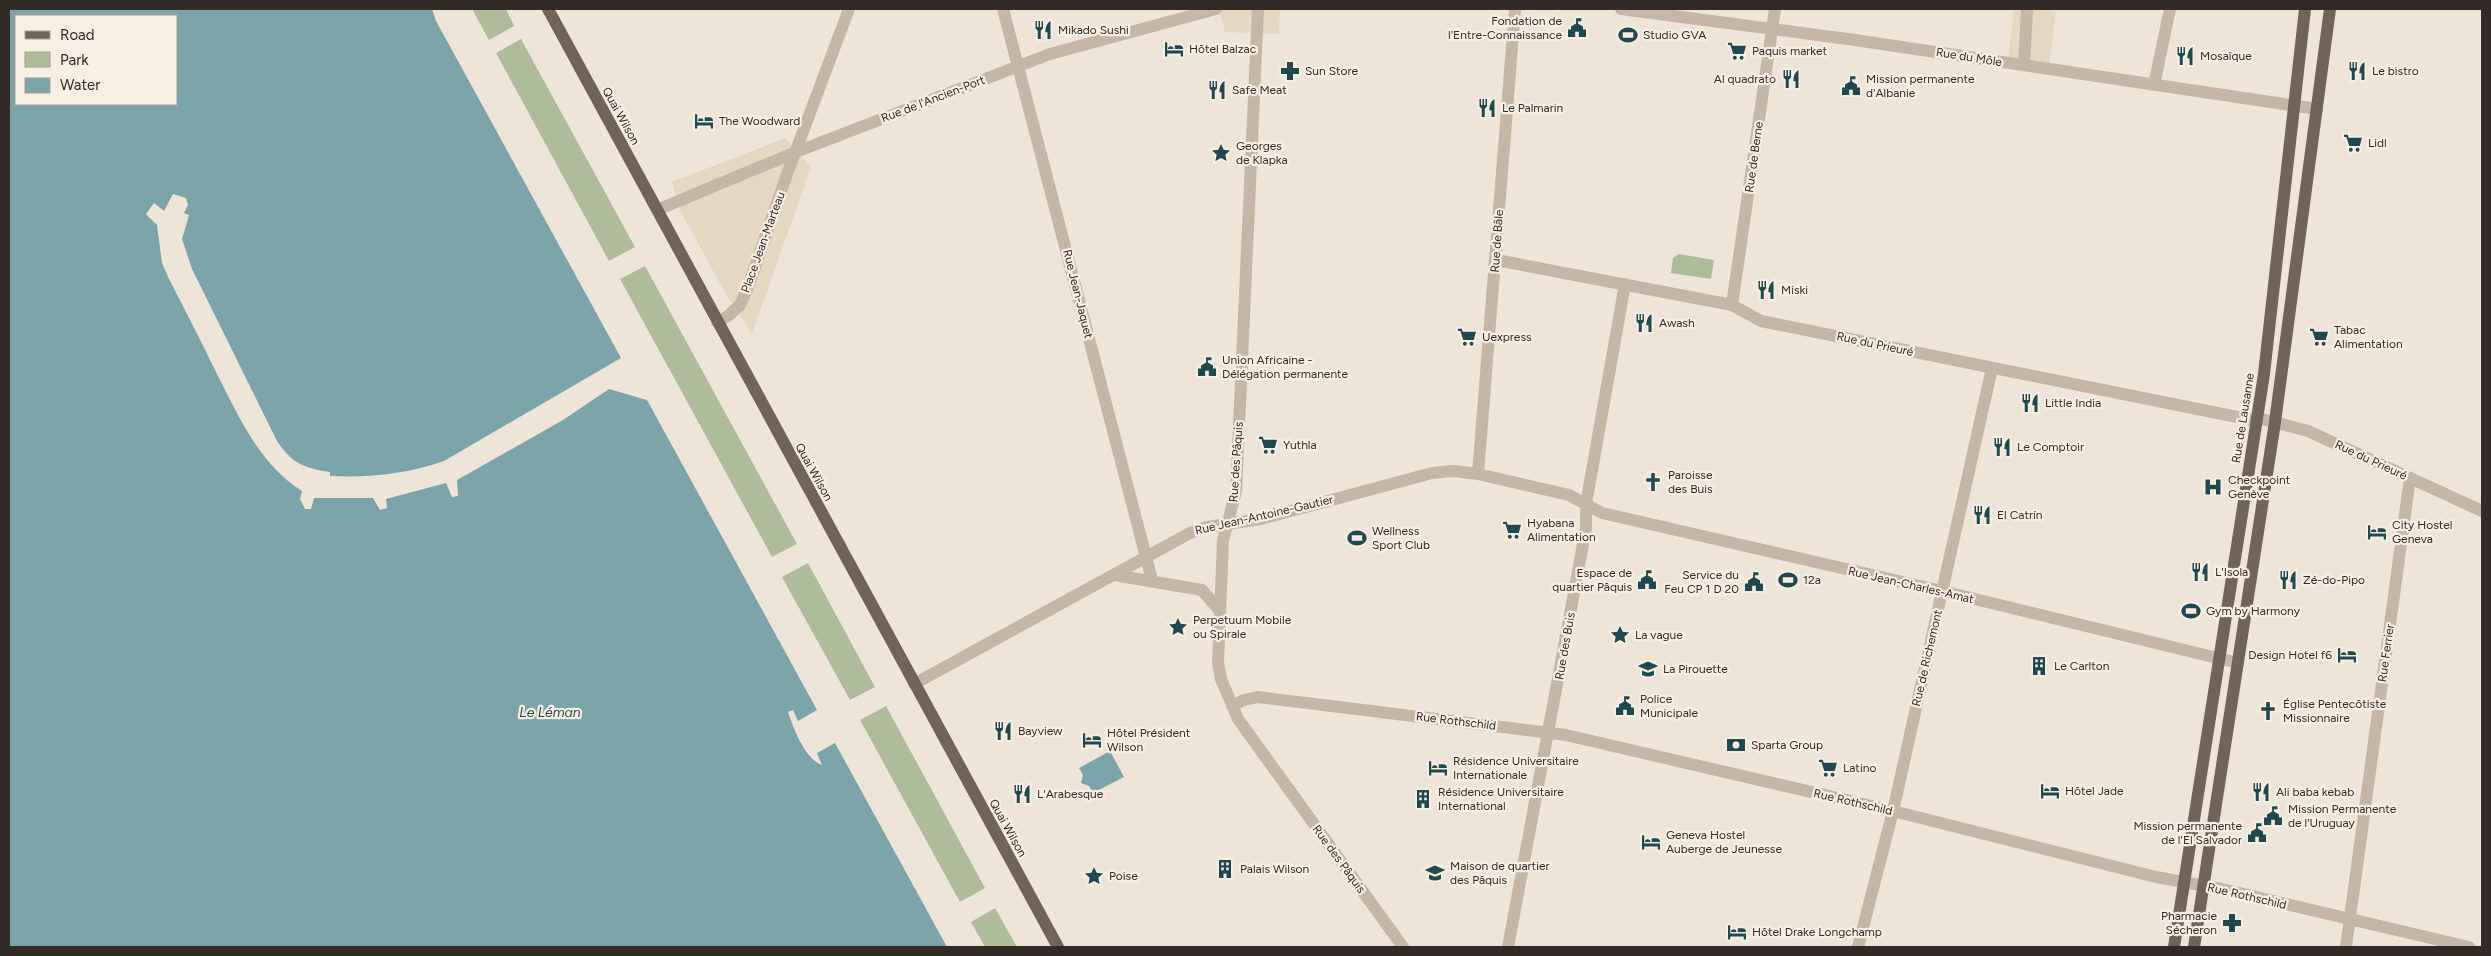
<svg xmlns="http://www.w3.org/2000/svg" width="2491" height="956" viewBox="0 0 2491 956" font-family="Figtree,sans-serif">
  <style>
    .green { fill: #aebc9a }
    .plaza { fill: #e5d7c0 }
    .water { fill: #7aa4a9; fill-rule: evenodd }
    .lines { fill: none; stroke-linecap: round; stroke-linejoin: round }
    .minor { stroke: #c5b6a5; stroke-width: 12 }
    .major { stroke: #726358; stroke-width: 12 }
    .labels { text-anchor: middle; stroke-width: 4.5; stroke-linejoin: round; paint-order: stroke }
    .poi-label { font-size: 12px; fill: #322a26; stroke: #f7efe4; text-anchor: start }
    .street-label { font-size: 12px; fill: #322a26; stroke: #f7efe4 }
    .water-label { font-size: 14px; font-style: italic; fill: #1f494f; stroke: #f7efe4 }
  </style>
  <rect width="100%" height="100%" fill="#eee5d8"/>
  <path class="green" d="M472,9H506L514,26L489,40Z
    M521,39L635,247L609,261L496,53Z
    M1679,254L1714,260L1711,279L1671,273L1673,258Z
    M645,266L797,544L772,557L620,279Z
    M808,563L875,687L850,700L782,577Z
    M886,706L985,888L960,902L860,720Z
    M995,908L1017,947H985L971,922Z"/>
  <path class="plaza" d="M1219,9H1280L1279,34L1225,32Z
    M2014,9H2056L2049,69L2008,63Z
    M785,138L811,167L752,334L723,289L681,212L672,182Z"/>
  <path class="water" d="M9,9H432L436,21L621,358L444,461C407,474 369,478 330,476V472C303,468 292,463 277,441L192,269L182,239L189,215L184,213L188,205L186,198L173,194L164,211L154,203L146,214L157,225L162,263L169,279C185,310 201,341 216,372C238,415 259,464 302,491L300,499L305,509H311L314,498H373L380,510L387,508L386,499L446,483L452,497L458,496L457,480L563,420L609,389L647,400L817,710L798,721L793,710L788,712C794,729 804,758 822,765L817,753L835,743L947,947H9ZM16,16H176V104H16Z
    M1110,751L1124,777L1093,793L1089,786L1081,783L1083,775L1079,768Z"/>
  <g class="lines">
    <path class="minor" d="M1003,9L1152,580
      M1258,9L1236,491L1223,541L1218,663L1221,679L1238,719L1403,947
      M1621,9L1855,40L2317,109
      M2024,65L2027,9
      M2154,85L2170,9
      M657,210L796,152L1050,54L1216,9
      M1496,260L1732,305L1761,321L2257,421
      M1732,305L1775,9
      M717,322L728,316L740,305L748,287L786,177L849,9
      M2258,418L2308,431L2482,511
      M1478,474L1515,9
      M1114,575L1202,590L1220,611
      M914,684L1190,533L1207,527L1261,519L1432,473L1453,471L1478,474L1569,495L1602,513L1942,591L2238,663
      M1232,706L1244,700L1258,697L1566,735L1893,811L2156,877L2222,889L2469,947
      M1508,947L1586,528V504L1625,284
      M1858,947L1893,811L1992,368
      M2346,947L2410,478"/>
    <path class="major" d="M548,9L1058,947
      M2174,947L2264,374L2305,9
      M2194,947L2275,422L2330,9"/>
  </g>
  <defs>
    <g id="civic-bare" transform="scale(1.5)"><path d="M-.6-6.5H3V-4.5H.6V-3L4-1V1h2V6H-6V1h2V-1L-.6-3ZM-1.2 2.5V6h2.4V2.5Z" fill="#1f494f" stroke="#f7efe4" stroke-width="2.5" paint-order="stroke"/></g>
    <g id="restaurant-bare" transform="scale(1.5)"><path d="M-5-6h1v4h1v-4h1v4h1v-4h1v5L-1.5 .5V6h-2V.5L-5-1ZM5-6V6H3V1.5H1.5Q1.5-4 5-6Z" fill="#1f494f" stroke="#f7efe4" stroke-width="2.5" paint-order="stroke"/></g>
    <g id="stadium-bare" transform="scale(1.5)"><path d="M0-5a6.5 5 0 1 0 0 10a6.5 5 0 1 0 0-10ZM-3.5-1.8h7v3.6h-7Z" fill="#1f494f" stroke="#f7efe4" stroke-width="2.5" paint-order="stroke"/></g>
    <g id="hotel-bare" transform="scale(1.5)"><path d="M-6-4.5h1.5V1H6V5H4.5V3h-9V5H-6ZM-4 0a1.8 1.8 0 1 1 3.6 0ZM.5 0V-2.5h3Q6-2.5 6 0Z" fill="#1f494f" stroke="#f7efe4" stroke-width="2.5" paint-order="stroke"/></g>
    <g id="supermarket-bare" transform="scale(1.5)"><path d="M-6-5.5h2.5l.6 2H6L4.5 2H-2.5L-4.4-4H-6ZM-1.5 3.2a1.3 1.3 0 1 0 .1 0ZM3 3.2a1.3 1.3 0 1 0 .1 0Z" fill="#1f494f" stroke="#f7efe4" stroke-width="2.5" paint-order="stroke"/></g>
    <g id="pharmacy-bare" transform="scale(1.5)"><path d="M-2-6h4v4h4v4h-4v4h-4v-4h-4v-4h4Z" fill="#1f494f" stroke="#f7efe4" stroke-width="2.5" paint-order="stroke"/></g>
    <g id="sight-bare" transform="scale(1.5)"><path d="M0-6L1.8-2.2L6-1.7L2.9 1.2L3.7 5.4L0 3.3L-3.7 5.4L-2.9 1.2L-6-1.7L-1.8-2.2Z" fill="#1f494f" stroke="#f7efe4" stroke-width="2.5" paint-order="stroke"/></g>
    <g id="church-bare" transform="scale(1.5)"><path d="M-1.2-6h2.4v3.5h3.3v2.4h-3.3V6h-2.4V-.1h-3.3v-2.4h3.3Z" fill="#1f494f" stroke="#f7efe4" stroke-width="2.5" paint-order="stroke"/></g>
    <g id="hospital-bare" transform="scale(1.5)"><path d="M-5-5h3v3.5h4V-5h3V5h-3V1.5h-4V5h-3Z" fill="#1f494f" stroke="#f7efe4" stroke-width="2.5" paint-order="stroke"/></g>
    <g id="building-bare" transform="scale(1.5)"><path d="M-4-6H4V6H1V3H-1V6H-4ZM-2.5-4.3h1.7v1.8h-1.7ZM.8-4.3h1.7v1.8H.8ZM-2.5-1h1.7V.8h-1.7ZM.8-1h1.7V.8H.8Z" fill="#1f494f" stroke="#f7efe4" stroke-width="2.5" paint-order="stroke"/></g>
    <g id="school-bare" transform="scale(1.5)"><path d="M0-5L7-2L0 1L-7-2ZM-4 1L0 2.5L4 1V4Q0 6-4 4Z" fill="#1f494f" stroke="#f7efe4" stroke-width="2.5" paint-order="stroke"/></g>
    <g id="bank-bare" transform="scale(1.5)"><path d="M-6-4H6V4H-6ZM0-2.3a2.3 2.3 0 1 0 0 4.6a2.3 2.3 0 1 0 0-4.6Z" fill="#1f494f" stroke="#f7efe4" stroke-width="2.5" paint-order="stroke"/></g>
  </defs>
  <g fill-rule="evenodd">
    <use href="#civic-bare" x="1577" y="28"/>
    <use href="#restaurant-bare" x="1043" y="30"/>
    <use href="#stadium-bare" x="1628" y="35"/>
    <use href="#hotel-bare" x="1174" y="49"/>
    <use href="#supermarket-bare" x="1737" y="51"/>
    <use href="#restaurant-bare" x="2185" y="56"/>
    <use href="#pharmacy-bare" x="1290" y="71"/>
    <use href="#restaurant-bare" x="2357" y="71"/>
    <use href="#restaurant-bare" x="1791" y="79"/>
    <use href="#civic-bare" x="1851" y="86"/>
    <use href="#restaurant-bare" x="1217" y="90"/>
    <use href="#restaurant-bare" x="1487" y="108"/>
    <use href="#hotel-bare" x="704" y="121"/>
    <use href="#supermarket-bare" x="2353" y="143"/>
    <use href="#sight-bare" x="1221" y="153"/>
    <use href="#restaurant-bare" x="1766" y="290"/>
    <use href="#restaurant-bare" x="1644" y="323"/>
    <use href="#supermarket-bare" x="1467" y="337"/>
    <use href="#supermarket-bare" x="2319" y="337"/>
    <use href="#civic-bare" x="1207" y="367"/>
    <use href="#restaurant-bare" x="2030" y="403"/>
    <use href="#supermarket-bare" x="1268" y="445"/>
    <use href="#restaurant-bare" x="2002" y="447"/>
    <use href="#church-bare" x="1653" y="482"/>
    <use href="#hospital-bare" x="2213" y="487"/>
    <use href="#restaurant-bare" x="1982" y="515"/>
    <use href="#supermarket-bare" x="1512" y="530"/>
    <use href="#hotel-bare" x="2377" y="532"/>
    <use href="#stadium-bare" x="1357" y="538"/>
    <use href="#restaurant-bare" x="2200" y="572"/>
    <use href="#civic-bare" x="1647" y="580"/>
    <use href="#stadium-bare" x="1788" y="580"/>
    <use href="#restaurant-bare" x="2288" y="580"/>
    <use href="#civic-bare" x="1754" y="582"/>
    <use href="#stadium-bare" x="2191" y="611"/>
    <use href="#sight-bare" x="1178" y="627"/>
    <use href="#sight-bare" x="1620" y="635"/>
    <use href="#hotel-bare" x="2347" y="655"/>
    <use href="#building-bare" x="2039" y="666"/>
    <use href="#school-bare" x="1648" y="669"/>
    <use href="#civic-bare" x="1625" y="706"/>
    <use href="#church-bare" x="2268" y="711"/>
    <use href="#restaurant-bare" x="1003" y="731"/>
    <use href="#hotel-bare" x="1092" y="740"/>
    <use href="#bank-bare" x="1736" y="745"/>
    <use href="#hotel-bare" x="1438" y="768"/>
    <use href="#supermarket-bare" x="1828" y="768"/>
    <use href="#hotel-bare" x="2050" y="791"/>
    <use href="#restaurant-bare" x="2261" y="792"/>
    <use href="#restaurant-bare" x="1022" y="794"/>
    <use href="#building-bare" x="1423" y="799"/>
    <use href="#civic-bare" x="2273" y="816"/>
    <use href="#civic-bare" x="2257" y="833"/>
    <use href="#hotel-bare" x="1651" y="842"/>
    <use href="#building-bare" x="1225" y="869"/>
    <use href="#school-bare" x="1435" y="873"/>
    <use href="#sight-bare" x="1094" y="876"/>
    <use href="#pharmacy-bare" x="2232" y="923"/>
    <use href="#hotel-bare" x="1737" y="932"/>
  </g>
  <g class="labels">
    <g class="poi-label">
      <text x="1562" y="25" text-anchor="end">Fondation de<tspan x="1562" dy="14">l'Entre-Connaissance</tspan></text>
      <text x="1058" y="34">Mikado Sushi</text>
      <text x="1643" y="39">Studio GVA</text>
      <text x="1189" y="53">Hôtel Balzac</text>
      <text x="1752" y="55">Paquis market</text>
      <text x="2200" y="60">Mosaïque</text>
      <text x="1305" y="75">Sun Store</text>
      <text x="2372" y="75">Le bistro</text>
      <text x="1776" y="83" text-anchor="end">Al quadrato</text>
      <text x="1866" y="83">Mission permanente<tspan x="1866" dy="14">d'Albanie</tspan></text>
      <text x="1232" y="94">Safe Meat</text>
      <text x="1502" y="112">Le Palmarin</text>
      <text x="719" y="125">The Woodward</text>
      <text x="2368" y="147">Lidl</text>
      <text x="1236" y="150">Georges<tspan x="1236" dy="14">de Klapka</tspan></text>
      <text x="1781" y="294">Miski</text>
      <text x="1659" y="327">Awash</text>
      <text x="2334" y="334">Tabac<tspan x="2334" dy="14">Alimentation</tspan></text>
      <text x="1482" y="341">Uexpress</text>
      <text x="1222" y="364">Union Africaine -<tspan x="1222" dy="14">Délégation permanente</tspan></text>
      <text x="2045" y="407">Little India</text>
      <text x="1283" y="449">Yuthla</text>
      <text x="2017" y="451">Le Comptoir</text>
      <text x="1668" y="479">Paroisse<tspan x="1668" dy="14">des Buis</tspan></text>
      <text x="2228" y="484">Checkpoint<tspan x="2228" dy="14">Genève</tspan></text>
      <text x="1997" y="519">El Catrín</text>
      <text x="1527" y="527">Hyabana<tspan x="1527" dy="14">Alimentation</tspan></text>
      <text x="2392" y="529">City Hostel<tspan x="2392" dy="14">Geneva</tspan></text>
      <text x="1372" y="535">Wellness<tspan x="1372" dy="14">Sport Club</tspan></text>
      <text x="2215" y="576">L'Isola</text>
      <text x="1632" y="577" text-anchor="end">Espace de<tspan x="1632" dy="14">quartier Pâquis</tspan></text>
      <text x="1739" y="579" text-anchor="end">Service du<tspan x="1739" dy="14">Feu CP 1 D 20</tspan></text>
      <text x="1803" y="584">12a</text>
      <text x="2303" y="584">Zé-do-Pipo</text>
      <text x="2206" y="615">Gym by Harmony</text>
      <text x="1193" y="624">Perpetuum Mobile<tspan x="1193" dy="14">ou Spirale</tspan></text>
      <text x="1635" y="639">La vague</text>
      <text x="2332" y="659" text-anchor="end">Design Hotel f6</text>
      <text x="2054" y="670">Le Carlton</text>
      <text x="1663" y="673">La Pirouette</text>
      <text x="1640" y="703">Police<tspan x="1640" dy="14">Municipale</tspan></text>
      <text x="2283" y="708">Église Pentecôtiste<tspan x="2283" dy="14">Missionnaire</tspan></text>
      <text x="1018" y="735">Bayview</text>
      <text x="1107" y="737">Hôtel Président<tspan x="1107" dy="14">Wilson</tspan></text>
      <text x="1751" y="749">Sparta Group</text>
      <text x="1453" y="765">Résidence Universitaire<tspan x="1453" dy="14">Internationale</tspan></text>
      <text x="1843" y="772">Latino</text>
      <text x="2065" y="795">Hôtel Jade</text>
      <text x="1438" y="796">Résidence Universitaire<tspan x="1438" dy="14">International</tspan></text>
      <text x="2276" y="796">Ali baba kebab</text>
      <text x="1037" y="798">L'Arabesque</text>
      <text x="2288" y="813">Mission Permanente<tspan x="2288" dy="14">de l'Uruguay</tspan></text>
      <text x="2242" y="830" text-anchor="end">Mission permanente<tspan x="2242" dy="14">de l'El Salvador</tspan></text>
      <text x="1666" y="839">Geneva Hostel<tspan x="1666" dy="14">Auberge de Jeunesse</tspan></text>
      <text x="1450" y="870">Maison de quartier<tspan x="1450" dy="14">des Pâquis</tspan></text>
      <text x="1240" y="873">Palais Wilson</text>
      <text x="1109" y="880">Poise</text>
      <text x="2217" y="920" text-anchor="end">Pharmacie<tspan x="2217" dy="14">Sécheron</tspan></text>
      <text x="1752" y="936">Hôtel Drake Longchamp</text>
    </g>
    <g class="street-label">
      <text transform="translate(1969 57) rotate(9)" y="4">Rue du Môle</text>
      <text transform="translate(933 99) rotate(-21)" y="4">Rue de l'Ancien-Port</text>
      <text transform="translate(621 116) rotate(61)" y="4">Quai Wilson</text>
      <text transform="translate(1754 157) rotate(-82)" y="4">Rue de Berne</text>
      <text transform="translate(1497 241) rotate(-86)" y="4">Rue de Bâle</text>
      <text transform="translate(763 242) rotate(-70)" y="4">Place Jean-Marteau</text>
      <text transform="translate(1078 294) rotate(76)" y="4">Rue Jean-Jaquet</text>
      <text transform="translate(1875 344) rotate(12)" y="4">Rue du Prieuré</text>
      <text transform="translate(2243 418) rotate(-81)" y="4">Rue de Lausanne</text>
      <text transform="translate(2371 460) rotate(25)" y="4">Rue du Prieuré</text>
      <text transform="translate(1236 462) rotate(-86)" y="4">Rue des Pâquis</text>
      <text transform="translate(814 472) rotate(61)" y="4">Quai Wilson</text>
      <text transform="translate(1264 515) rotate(-13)" y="4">Rue Jean-Antoine-Gautier</text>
      <text transform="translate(1911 585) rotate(13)" y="4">Rue Jean-Charles-Amat</text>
      <text transform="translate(1565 646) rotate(-80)" y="4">Rue des Buis</text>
      <text transform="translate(2386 653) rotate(-82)" y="4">Rue Ferrier</text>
      <text transform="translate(1927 658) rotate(-77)" y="4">Rue de Richemont</text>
      <text transform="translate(1456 721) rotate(7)" y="4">Rue Rothschild</text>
      <text transform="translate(1853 802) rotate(13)" y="4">Rue Rothschild</text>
      <text transform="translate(1008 828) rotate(61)" y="4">Quai Wilson</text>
      <text transform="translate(1339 859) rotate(54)" y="4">Rue des Pâquis</text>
      <text transform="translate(2247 896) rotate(13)" y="4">Rue Rothschild</text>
    </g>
    <g class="water-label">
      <text x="550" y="717">Le Léman</text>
    </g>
  </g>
  <rect width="2491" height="956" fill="none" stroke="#322a26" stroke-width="20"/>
  <rect x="15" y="15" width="162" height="90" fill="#f7efe4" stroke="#a8a098"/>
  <rect x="25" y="31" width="25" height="8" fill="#726358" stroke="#a8a098"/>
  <text x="60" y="40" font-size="15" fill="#322a26">Road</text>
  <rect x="25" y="52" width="25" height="15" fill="#aebc9a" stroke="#a8a098"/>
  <text x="60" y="65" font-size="15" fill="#322a26">Park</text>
  <rect x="25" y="78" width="25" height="15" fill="#7aa4a9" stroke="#a8a098"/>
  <text x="60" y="90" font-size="15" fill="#322a26">Water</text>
</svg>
